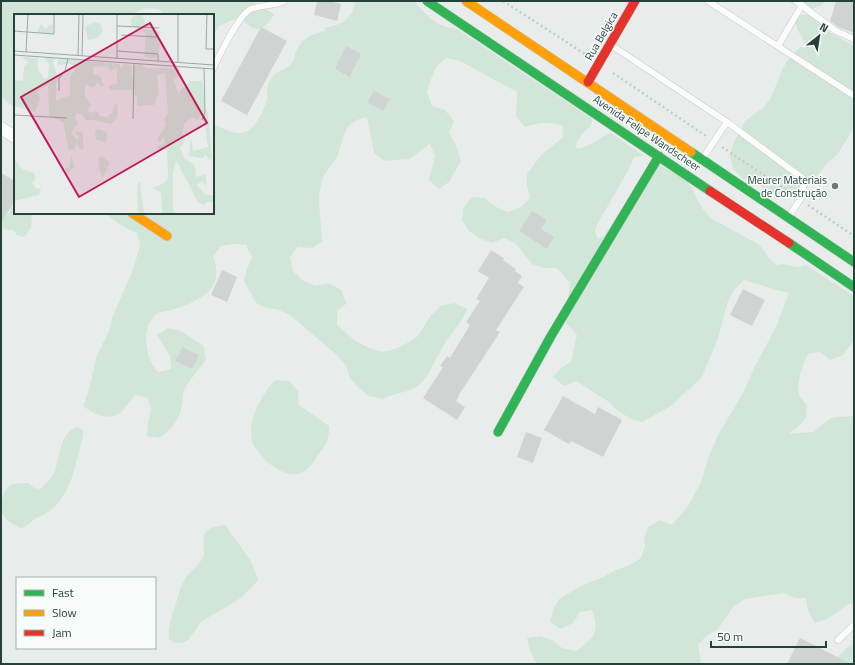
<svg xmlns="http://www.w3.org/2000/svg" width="855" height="665" viewBox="0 0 855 665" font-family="'Titillium Web',sans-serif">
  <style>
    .green { fill: #d1e6d8 }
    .building { fill: #cfd4d2 }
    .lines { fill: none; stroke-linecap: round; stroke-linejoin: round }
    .lane-casing { stroke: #c5cac8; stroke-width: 7 }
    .street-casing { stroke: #c5cac8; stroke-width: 13 }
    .fast-casing { stroke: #c3cbc8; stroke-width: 10 }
    .slow-casing { stroke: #c3cbc8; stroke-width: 10 }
    .jam-casing { stroke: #c3cbc8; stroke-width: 10 }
    .path { stroke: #c3ccca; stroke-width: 2.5; stroke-dasharray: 2 3; stroke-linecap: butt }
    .lane { stroke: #fcfcfc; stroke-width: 6 }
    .street { stroke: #fcfcfc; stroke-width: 12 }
    .fast { stroke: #30b455; stroke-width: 9 }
    .slow { stroke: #ff9f0a; stroke-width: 9 }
    .jam { stroke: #e5322d; stroke-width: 9 }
    .poi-dot { fill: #697e78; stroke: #f7fbf9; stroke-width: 1.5 }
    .labels { text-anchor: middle; stroke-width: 3; stroke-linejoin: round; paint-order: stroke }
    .street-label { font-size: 11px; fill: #24423a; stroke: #f7fbf9 }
    .poi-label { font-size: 11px; fill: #24423a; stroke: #f7fbf9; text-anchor: end }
    .inset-road { fill: none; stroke: #9aa9a4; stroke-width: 1 }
    .view { fill: #c2185b; fill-opacity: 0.15; stroke: #c2185b; stroke-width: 2 }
    .inset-edge { fill: none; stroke: #24423a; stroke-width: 2 }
  </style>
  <rect width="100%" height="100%" fill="#e8edeb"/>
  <path class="green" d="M1,1H247L256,3L274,14C271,21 260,34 251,27C246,23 244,20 237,18L219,26L213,35V15H164L159,9L146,8L134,13L116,15H15V108L1,97Z
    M355,1H414C429,17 435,26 457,29L592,119L591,126C583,132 577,138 576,148C592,148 598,137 611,133L644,156L634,157L629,169L597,225L595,231L598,239L604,236L652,162L686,178L703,209L712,219L758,244C765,250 768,259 777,265L783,264L798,267L806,265L854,296V340L843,355L830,360L820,352L808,354C803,364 796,384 799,395C801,398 805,403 807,405L806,418L797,428L788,434L814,432C820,426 826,420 835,417C841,416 847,418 854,415V604H849L827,619L815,623L808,611L806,598H795L784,593L745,599L733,607L718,629L708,635L698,644L701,664H538C531,657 529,648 527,638L540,636L552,640L562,648L576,651C594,639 600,631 592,610L580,612L573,623L561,629L550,622L553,610L559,599L581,586L605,576L616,570L630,565L641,558L645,546L644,539L648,527L660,520L672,525L688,506L700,484L708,459L718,435L744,391L755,366L776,327L789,293C774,290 759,284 744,280L734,290L728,301L718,338L702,377L671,406L642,422L631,419L618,411L609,402L576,381L564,386L553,377L561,368L571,362L574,347L577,335L565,322L570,283L557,268H544L532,264L515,243L504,238L493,243L481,239L469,231L462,220L463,208L472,197L485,198L496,207L508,212L521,207L530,198L527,186V174L541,155L562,138L563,126C547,121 541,122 525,127L516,117L517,92L460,61L446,58L437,66L431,79L427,92L432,106L445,110L454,121L449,133L456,145L461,161L449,182L439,189L429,180L435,156L430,144L409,159L384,161L374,153L367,117C343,122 345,135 338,154C335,163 327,169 323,178C315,199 322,220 322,242L312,248L298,247L290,257L293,271L302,280L316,286L329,283L341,290L347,303L337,311V325L357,342L369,348L382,352L395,349L407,343L418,336L431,315L441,306L454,303L467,309L462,320L446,341L427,376L419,385L408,391L395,394L382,399L369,396L359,388L350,378L346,366L338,356L290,315L279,310L267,308L256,303L244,281L247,269L252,257L246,245L234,244L221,246L213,257C214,260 216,264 216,268C220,294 191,304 171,310C167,312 160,311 157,314C148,321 146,330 146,341C148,356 149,361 158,372L171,369L170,356L157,335L168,328L181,331L204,346L206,360C199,370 190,379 184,390C182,395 183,400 182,406C179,420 171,430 159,438L147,436L148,423L151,410L148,398L135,395C131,399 123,412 118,414C106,421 93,413 83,406L88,393L97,355L109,331L112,318L133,270L140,245L137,233C125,228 115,222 105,213H213V124C220,127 228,131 236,133C252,136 261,116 266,103C268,97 266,88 269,82C276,69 287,70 292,63C294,61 294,57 295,54C302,38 309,35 325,31L324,28C341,25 353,20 355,1Z
    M787,1H824L823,4C805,14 804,9 787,1Z
    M805,14C817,17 822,25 831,33C838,38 847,41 854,46V121L851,133L837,155L827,163L812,183L802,192L776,197L765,190L756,180L743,179L733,169L730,156L733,144L745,121L765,106L772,96L781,72L787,61L805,42L798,31L794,18Z
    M15,200V213H32L31,228L24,237L16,235L15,231L12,230H8L1,228V219L9,213L11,206Z
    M275,380L289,381L298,391L299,405L329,426C329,442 326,444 317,457C314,461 310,468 305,471C290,480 272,468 262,456C259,452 253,447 252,441C247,419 261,396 275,380Z
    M77,427L83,430V436C76,460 73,492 52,509C47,513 42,516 36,518C30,522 29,526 21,528C15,525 7,522 3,515C0,506 2,488 12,484C17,483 23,483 28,483L34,488L40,489C48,483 53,476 56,467C61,452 60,433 77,427Z
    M225,525L251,561L258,580L254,585L238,600L202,621L188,640L182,643H175L169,639C168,624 173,613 177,600C179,592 181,585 186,577C191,571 198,566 202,559C207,551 200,540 206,532C210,526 219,526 225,525Z
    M854,642V664H833L836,658Z"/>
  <path class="building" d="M317,1H329L341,4L337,21L314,15Z
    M836,1H854V33L838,27L830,21Z
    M261,27L287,41L247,115L221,101Z
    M346,46L361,54L350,77L335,69Z
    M374,91L390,99L383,111L367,102Z
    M1,173L15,181V200L1,223Z
    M532,211L547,220L541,229L554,237L547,249L519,231Z
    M491,250L504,258L503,260L516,269L515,271L522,276L518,283L524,287L496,330L500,332L458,396H459L456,401L465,407L457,420L423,398L443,367L440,366L447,356L450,358L470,325L466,322L480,301L476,299L489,278L478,271Z
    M222,270L237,277L227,302L211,295Z
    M743,289L765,300L752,326L730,315Z
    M182,347L199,355L192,369L175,361Z
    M563,396L595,414L598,407L622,420L603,457L571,441L569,444L544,430Z
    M526,432L542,438L533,463L517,457Z
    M800,638L851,664H787Z"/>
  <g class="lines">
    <g class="lane-casing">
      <path id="lane" d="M708,1L853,95
        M796,1L836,31L854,39
        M611,45L727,122L805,180L800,200L789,216
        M778,46L802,5
        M213,69C219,56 239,14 251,9C261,5 274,6 284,1
        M703,158L727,122
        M838,640L854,625"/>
    </g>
    <g class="street-casing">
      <path id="street" d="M1,128L15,137"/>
    </g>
    <g class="fast-casing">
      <path id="fast" d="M427,1L710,191
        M691,152L854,262
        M789,243L854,287
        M498,432L551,336L659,156"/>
    </g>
    <g class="slow-casing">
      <path id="slow" d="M466,1L691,152
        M132,213L167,236"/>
    </g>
    <g class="jam-casing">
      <path id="jam" d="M588,82L635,1
        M710,191L789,243"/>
    </g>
    <path class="path" d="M503,1L585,54
      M613,73L706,136
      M722,147L791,193
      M808,205L854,236"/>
    <use href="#lane" class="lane"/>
    <use href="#street" class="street"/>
    <use href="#fast" class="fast"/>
    <use href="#slow" class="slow"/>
    <use href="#jam" class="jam"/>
  </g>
  <circle class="poi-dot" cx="835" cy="186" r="4"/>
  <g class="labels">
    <g class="street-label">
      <text transform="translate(601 36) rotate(-60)" y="4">Rua Belgica</text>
      <text transform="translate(647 133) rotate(34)" y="4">Avenida Felipe Wandscheer</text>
    </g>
    <g class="poi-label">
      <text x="827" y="184">Meurer Materiais<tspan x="827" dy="13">de Construção</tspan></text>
    </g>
  </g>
  <g transform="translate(14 14)">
    <rect width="200" height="200" fill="#e8edeb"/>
    <path d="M117 8a7 7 0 1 1 14 0a7 7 0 1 1-14 0ZM80,8L87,10L89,18L81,25L74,26L71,13ZM27,10L32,15L36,10L39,11V20L23,18ZM130,15L147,17L145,23L146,34L141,45L130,43L132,20L128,17ZM9,43L24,44V56L31,65L34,63L35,50L30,44H41L39,49L43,61L50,62L42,68V87L56,81V63L61,56L60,52L56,50L43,51L44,45L106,50L107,55L110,50L117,51L118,67L120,52L125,50L133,54H166L164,63L159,66L164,79L176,67H188L191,94L194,99L198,145L195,146L192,141L188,144L175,142L177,123L179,137L194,133L189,99L183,106L180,103L171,108L168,119L171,127L166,134L170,144L181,151L182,163L192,160V173L188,167L183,171L191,180L200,182V188H193L190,191L184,188L162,146L159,159V194L161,200H148L147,179L140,175L139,171L140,173L150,169L154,164L153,135L147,137L142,133L151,129L149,123L146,129L143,125L152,111L150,106L154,99L151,59L143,61L145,79L140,91L125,92H123V83L117,76H96L95,72L103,69V53L97,57L93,52L79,53V60L86,62L90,71L87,73L84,68L79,74L71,70V82L77,91L73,96L77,99L83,97L86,102L93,103L98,99L100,91L104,89L103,104L97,110L80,106H72L67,100L63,99L61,103L64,109L57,119L63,125L65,123L61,118L68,117L70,133L67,136L62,130L61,135L55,137L49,108L35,102L34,71L23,77L26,85L21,98L0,92V66L9,67L10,53L14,48ZM84,115L93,118L92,129L82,125L81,118ZM57,140L60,153L54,160L51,155L56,153ZM87,142L96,148L89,164L85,155L84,145ZM0,145L8,155L20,159L21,165L18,169L21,174L27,175L25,181L0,187ZM126,167L129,194L131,200H124L123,171Z" fill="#d1e6d8"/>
    <path class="inset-road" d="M193,0L192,35H200M103,12L145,14M0,17L40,20V0M107,21L143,23M0,37L200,51M103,37L144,40V47M12,38L14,0M0,41L200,55M64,42L65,0M68,42L69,0M103,44V0M164,49V0M45,77V64L51,57L54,45M0,101L53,104M119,105L120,49M188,106L191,98L190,54"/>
    <path class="view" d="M136,9L193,109L65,183L7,83Z"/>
    <rect width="200" height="200" class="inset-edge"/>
  </g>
  <rect width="855" height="665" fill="none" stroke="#24423a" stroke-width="4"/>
  <rect x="16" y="577" width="140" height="72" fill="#f7fbf9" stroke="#a3b1ad"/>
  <rect x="24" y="590" width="20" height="6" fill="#30b455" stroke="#a3b1ad"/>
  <text x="52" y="597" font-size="12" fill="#24423a">Fast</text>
  <rect x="24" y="610" width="20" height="6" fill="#ff9f0a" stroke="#a3b1ad"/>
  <text x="52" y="617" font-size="12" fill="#24423a">Slow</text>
  <rect x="24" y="630" width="20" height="6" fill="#e5322d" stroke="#a3b1ad"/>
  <text x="52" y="637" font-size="12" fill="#24423a">Jam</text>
  <g transform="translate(819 36) rotate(30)" stroke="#f7fbf9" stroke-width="3" paint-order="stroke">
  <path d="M0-3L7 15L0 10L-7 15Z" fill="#24423a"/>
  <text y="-6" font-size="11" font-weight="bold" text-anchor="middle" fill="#24423a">N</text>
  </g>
  <path d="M711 641v6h115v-6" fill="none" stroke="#24423a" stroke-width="2"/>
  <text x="717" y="641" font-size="12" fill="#24423a" stroke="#f7fbf9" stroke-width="3" paint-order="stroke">50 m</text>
</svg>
